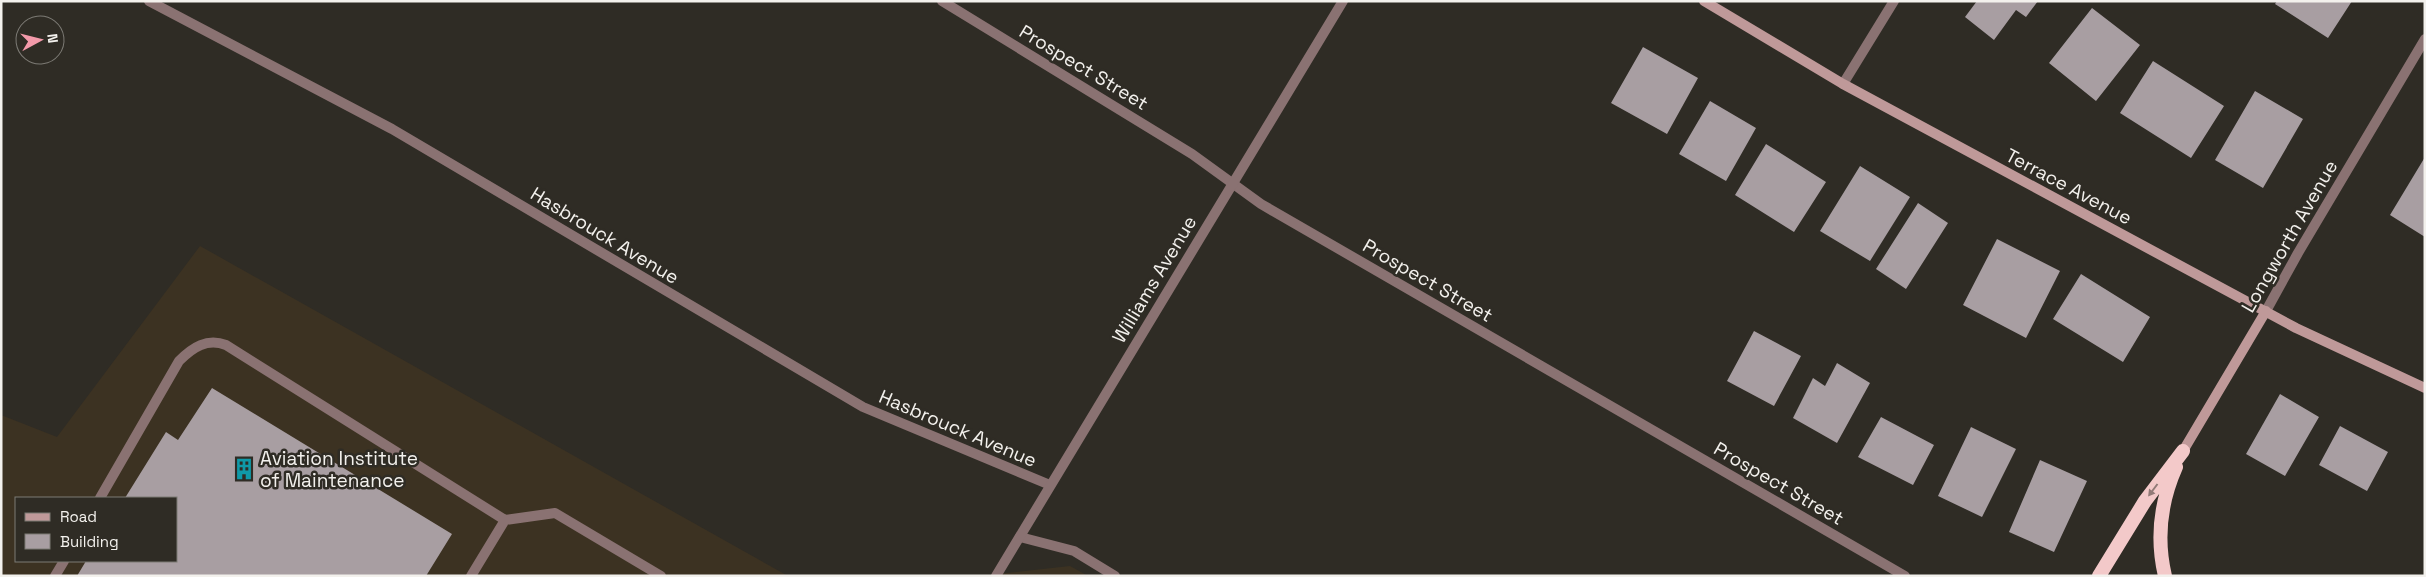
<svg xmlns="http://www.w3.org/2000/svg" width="2426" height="577" viewBox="0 0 2426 577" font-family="'Space Grotesk',sans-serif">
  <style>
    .commercial { fill: #3c3222; fill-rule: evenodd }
    .building { fill: #a89ea2 }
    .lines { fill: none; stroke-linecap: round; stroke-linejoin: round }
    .service { stroke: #8a7272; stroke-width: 10 }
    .minor { stroke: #8a7272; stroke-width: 10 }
    .tertiary { stroke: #8a7272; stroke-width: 10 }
    .secondary { stroke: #bf9999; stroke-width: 10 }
    .trunk { stroke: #f3c9c9; stroke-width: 14 }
    .oneway { fill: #917a77 }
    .labels { text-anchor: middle; stroke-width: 5; stroke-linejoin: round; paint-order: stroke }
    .street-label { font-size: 19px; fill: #f3f1ed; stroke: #2f2c25 }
    .poi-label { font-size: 19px; fill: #f3f1ed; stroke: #2f2c25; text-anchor: start }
  </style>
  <rect width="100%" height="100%" fill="#2f2c25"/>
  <path class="commercial" d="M200,246L788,576H1V415L57,437ZM16,498H176V561H16Z
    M1070,566L1088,576H981Z"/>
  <path class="building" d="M1977,1H2038L2026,17L2016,10L1994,40L1965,17Z
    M2277,1H2352L2328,38L2275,4Z
    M2092,8L2140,45L2096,101L2049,63Z
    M1643,47L1698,78L1667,134L1611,103Z
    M2153,61L2224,106L2191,158L2120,113Z
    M2255,91L2303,119L2263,188L2215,160Z
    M1710,101L1756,128L1726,181L1679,154Z
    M1766,144L1826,182L1794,232L1735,195Z
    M2425,157V237L2390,215Z
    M1860,166L1910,197L1870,261L1820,231Z
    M1918,203L1948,223L1906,289L1876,269Z
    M1997,239L2060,271L2026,338L1963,305Z
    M2081,274L2150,317L2123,362L2053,319Z
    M1754,331L1801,356L1774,406L1727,381Z
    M1837,363L1870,383L1837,443L1793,418L1813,378L1825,386Z
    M212,388L452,534L426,576H77L86,561H176V498H125L166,432L178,440Z
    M2280,394L2319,417L2285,476L2246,454Z
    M1881,417L1934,445L1913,485L1858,457Z
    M2340,426L2388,452L2367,491L2319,465Z
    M1971,427L2016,449L1982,517L1938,496Z
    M2040,460L2087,481L2054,552L2009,532Z"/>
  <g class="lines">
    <path class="service" d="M100,498L179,361C193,347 207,338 226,345L505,520L471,576
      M505,520L555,513L661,576
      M55,576L64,561"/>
    <path class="minor" d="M149,1L392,129L863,407L1050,485
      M942,1L1192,154L1261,204L1905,576
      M1843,84L1894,1
      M2266,311L2298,253L2425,39
      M1020,537L1074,551L1115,576"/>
    <path class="tertiary" d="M996,576L1343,1"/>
    <path class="secondary" d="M1704,1L1843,84L2296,328L2425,388
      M2183,451L2266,311"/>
    <path class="trunk" d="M2099,576L2145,501L2183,451
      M2165,576C2156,538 2160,503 2176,467"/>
  </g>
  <defs><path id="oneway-solid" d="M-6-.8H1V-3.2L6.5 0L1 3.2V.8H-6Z" transform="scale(1.25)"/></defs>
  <use class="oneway" href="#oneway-solid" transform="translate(2153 490) rotate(127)"/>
  <defs>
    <g id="building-bare" transform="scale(1.725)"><path d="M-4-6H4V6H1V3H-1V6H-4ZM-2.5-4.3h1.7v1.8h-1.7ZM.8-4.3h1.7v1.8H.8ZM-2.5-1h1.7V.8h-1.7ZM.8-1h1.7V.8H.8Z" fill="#0f9aa8" stroke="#2f2c25" stroke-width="2.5" paint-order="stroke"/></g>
  </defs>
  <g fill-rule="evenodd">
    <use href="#building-bare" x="244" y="469"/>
  </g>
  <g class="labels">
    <g class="street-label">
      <text transform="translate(1084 67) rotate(31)" y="7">Prospect Street</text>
      <text transform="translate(2069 186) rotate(28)" y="7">Terrace Avenue</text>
      <text transform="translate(605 235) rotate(31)" y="7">Hasbrouck Avenue</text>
      <text transform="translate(2289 236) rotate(-60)" y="7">Longworth Avenue</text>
      <text transform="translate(1154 279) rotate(-59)" y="7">Williams Avenue</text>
      <text transform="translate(1428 280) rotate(30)" y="7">Prospect Street</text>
      <text transform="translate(958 428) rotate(23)" y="7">Hasbrouck Avenue</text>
      <text transform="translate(1779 483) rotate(30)" y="7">Prospect Street</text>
    </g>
    <g class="poi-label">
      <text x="260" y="465">Aviation Institute<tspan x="260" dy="22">of Maintenance</tspan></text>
    </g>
  </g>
  <rect width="2426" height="577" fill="none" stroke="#f3f1ed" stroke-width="5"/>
  <rect x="15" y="497" width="162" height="65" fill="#2f2c25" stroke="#7d7b75"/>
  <rect x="25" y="513" width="25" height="8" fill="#bf9999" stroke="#7d7b75"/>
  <text x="60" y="522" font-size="15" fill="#f3f1ed">Road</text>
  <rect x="25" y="534" width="25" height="15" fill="#a89ea2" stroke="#7d7b75"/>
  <text x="60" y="547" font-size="15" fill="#f3f1ed">Building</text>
  <g transform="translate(40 40) rotate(83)"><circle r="24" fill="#2f2c25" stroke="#7d7b75"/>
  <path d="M0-4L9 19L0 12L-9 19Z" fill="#f39aaa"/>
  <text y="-8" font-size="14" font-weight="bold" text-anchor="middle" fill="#f3f1ed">N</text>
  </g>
</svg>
